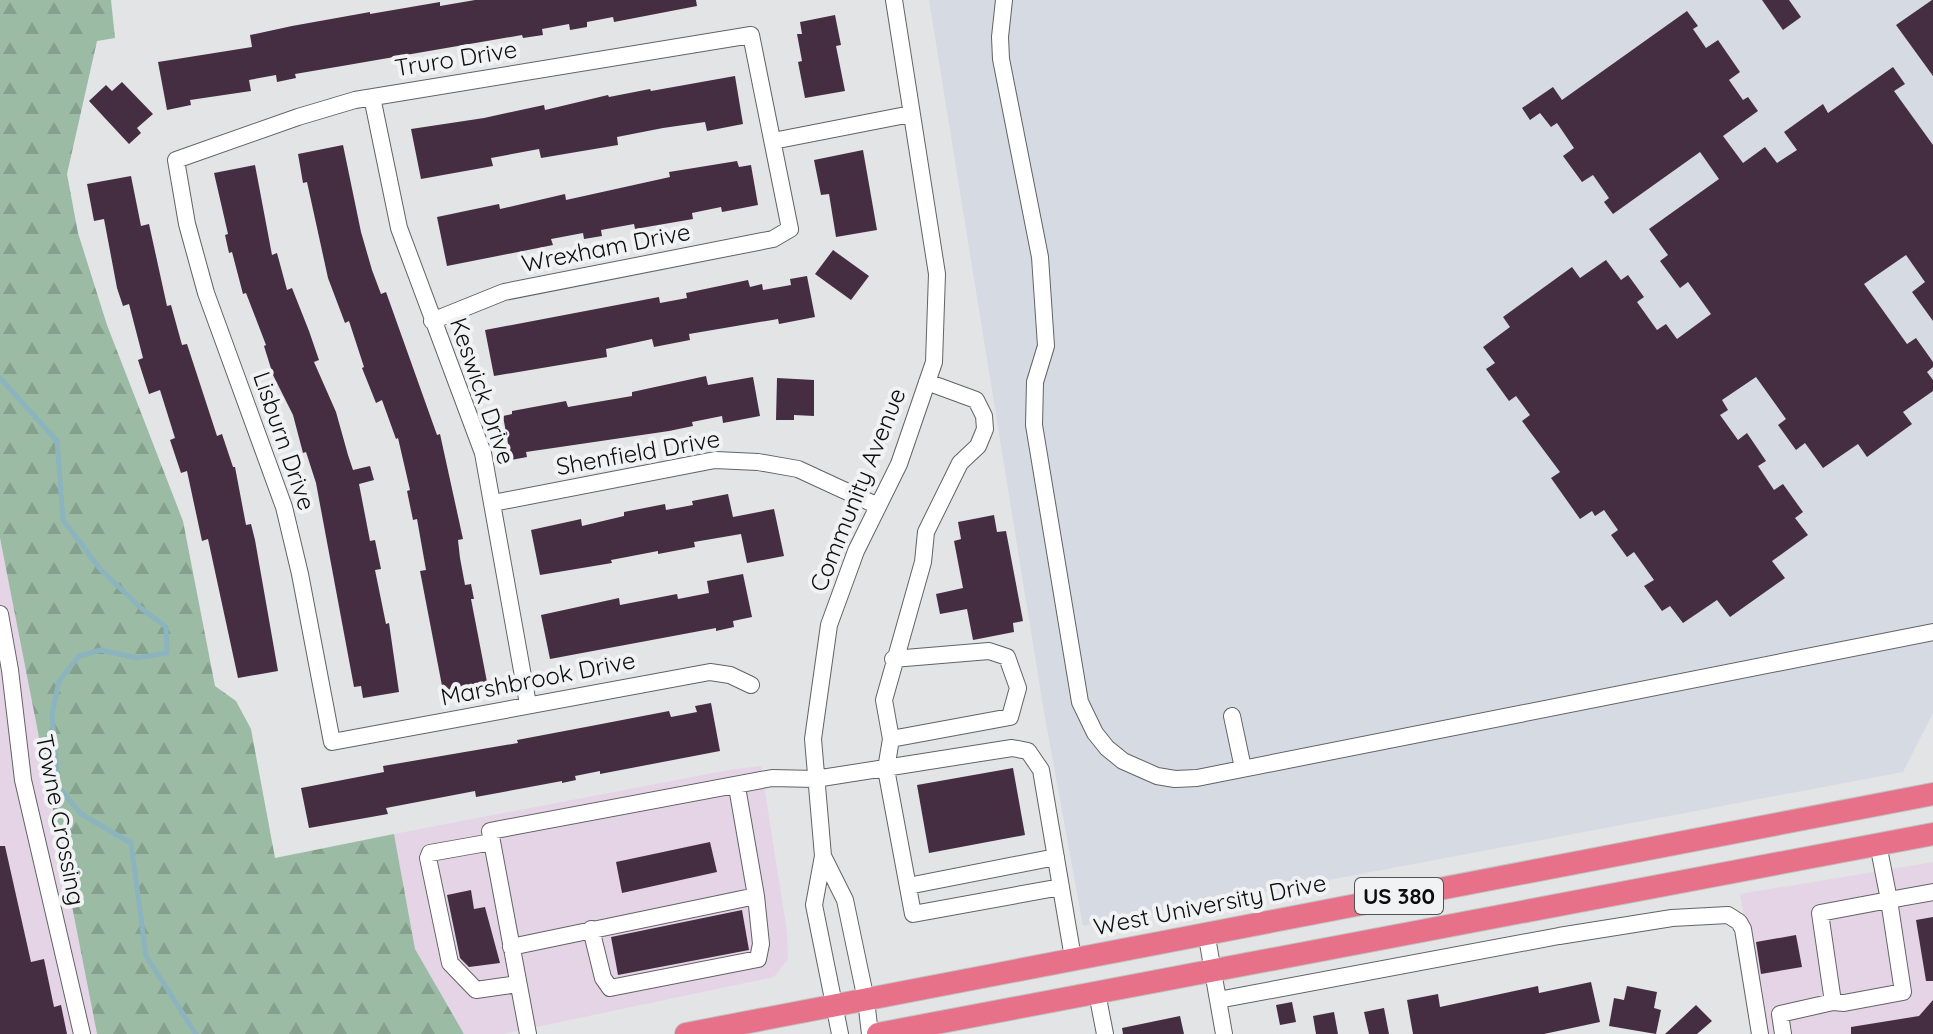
<svg xmlns="http://www.w3.org/2000/svg" width="1933" height="1034" viewBox="0 0 1933 1034" font-family="Quicksand,sans-serif">
  <style>
    .commercial { fill: #e5d4e6 }
    .built { fill: #d5dae3 }
    .forest { fill: url(#forest-firs) }
    .lines { fill: none; stroke-linecap: round; stroke-linejoin: round }
    .stream { stroke: #8bb4bf; stroke-width: 5 }
    .building { fill: #462e42 }
    .minor-casing { stroke: #626365; stroke-width: 18 }
    .highway-casing { stroke: #c0c0c0; stroke-width: 24 }
    .minor { stroke: #fff; stroke-width: 16 }
    .highway { stroke: #e67189; stroke-width: 22 }
    .labels { text-anchor: middle; stroke-width: 8; stroke-linejoin: round; paint-order: stroke }
    .shield { fill: #f0f2f4; stroke: #505252; stroke-width: 2 }
    .shield-label { font-size: 22px; font-weight: bold; fill: #0c0d0d }
    .street-label { font-size: 24px; fill: #0c0d0d; stroke: #f0f2f4 }
  </style>
  <defs>
    <pattern id="forest-firs" width="22" height="20" patternUnits="userSpaceOnUse" patternTransform="scale(2)"><rect width="22" height="20" fill="#9cbba5"/><path d="M5 1l3.5 6h-7zM16 11l3.5 6h-7z" fill="#85a08d"/></pattern>
  </defs>
  <rect width="100%" height="100%" fill="#e3e4e6"/>
  <path class="commercial" d="M0,538L97,1034H0Z
    M761,766L787,932L788,959L774,977L503,1034H464L415,949L394,834L729,770Z
    M1933,862V1034H1768L1762,997L1758,998L1740,894Z"/>
  <path class="built" d="M929,0H1933V713L1903,772L1083,926L1044,712Z"/>
  <path class="forest" d="M0,0H111L115,38L97,41L67,174L78,233L107,325L183,521L215,686L236,701L251,729L275,858L394,834L415,949L464,1034H97L0,538Z"/>
  <g class="lines">
    <path class="stream" d="M0,378L57,441L63,520L101,570L141,608L166,627L167,653L137,658L101,650L79,656L59,681L52,715L58,786L81,814L131,843L146,956L196,1034"/>
  </g>
  <path class="building" d="M475,0H696L697,6L614,22L613,17L587,22V27L570,30L569,24L542,29L543,35L523,38L522,35L342,66L295,74L296,78L277,82L276,75L249,80L251,91L190,100L191,105L167,110L158,62L252,47L250,35L292,26L370,12V14L440,2V6Z
    M1762,0H1789L1801,17L1783,30Z
    M1932,0H1933V76L1896,25Z
    M1687,11L1698,26L1693,29L1706,48L1718,40L1740,72L1729,80L1743,100L1748,97L1758,111L1723,136L1743,163L1765,147L1777,163L1797,150L1784,132L1823,104L1828,113L1893,67L1905,84L1894,91L1933,145V321L1912,292L1925,282L1906,255L1864,284L1907,344L1916,338L1933,362V367L1927,372L1933,380V391L1903,412L1912,424L1867,457L1858,444L1823,468L1805,443L1796,450L1778,425L1786,419L1756,377L1722,400L1728,410L1720,415L1738,440L1747,433L1766,461L1758,466L1774,490L1783,484L1803,512L1795,518L1808,535L1772,561L1785,578L1730,617L1717,600L1683,623L1670,606L1662,611L1644,586L1654,580L1634,552L1627,557L1611,535L1618,530L1604,510L1595,516L1592,511L1580,519L1551,478L1560,472L1522,421L1530,415L1516,396L1509,401L1486,369L1495,363L1483,347L1510,327L1503,317L1572,267L1580,278L1606,260L1621,280L1628,275L1644,297L1637,302L1657,330L1666,324L1677,339L1711,314L1688,282L1680,288L1660,261L1668,255L1649,229L1719,179L1700,152L1613,214L1604,202L1609,198L1593,175L1582,182L1563,156L1574,148L1557,123L1551,127L1540,113L1530,120L1522,108L1553,87L1562,100Z
    M835,15L841,45L836,46L845,91L805,98L798,62L802,61L797,34H802L800,22Z
    M735,76L743,124L707,131L705,122L663,128L617,137L618,145L541,158L539,149L491,158L493,166L421,179L411,129L484,118L544,105L545,110L608,95L609,97L650,89L651,91Z
    M122,82L153,114L137,128L141,133L129,144L89,101L106,85L112,91Z
    M343,145L361,232L372,270L381,294L386,292L437,435L440,434L463,539L458,540L460,558L465,585L471,584L474,599H471L487,682L443,691L420,571L426,570L417,519L413,520L407,491L410,490L398,438L396,439L382,400L376,403L362,368L364,367L349,321L345,323L328,278L307,182L303,183L298,154Z
    M863,150L877,230L836,237L829,194L821,195L814,160Z
    M737,161L739,167L751,165L758,205L722,212L721,207L692,213L693,219L635,229L634,224L601,230L602,236L584,239L583,233L551,239L553,245L447,266L437,217L499,204L500,209L565,194L566,200L670,177L669,172Z
    M255,165L272,255L277,253L287,290L292,288L309,331L319,360L314,362L336,412L348,455L353,470L370,466L374,480L359,484L370,541L375,540L381,569L375,570L386,624L389,623L399,692L363,698L361,686L354,687L316,483L306,452L303,453L293,415L273,375L264,346L266,345L246,293L243,294L232,252L229,253L225,235L228,234L214,173Z
    M131,176L141,226L149,224L167,306L171,305L182,345L187,344L217,436L222,434L233,467H235L246,525L251,524L255,540L278,671L238,678L208,539L202,541L187,471L181,473L170,440L175,438L160,390L149,394L138,360L143,358L129,304L123,306L117,288L104,219L94,221L87,184Z
    M833,250L869,276L851,300L815,274Z
    M807,276L815,317L779,324L778,319L689,334L690,340L654,347L652,339L606,349L607,357L494,376L485,330L659,297L660,303L687,298L686,293L748,280L750,287L762,284L763,290L791,285L790,279Z
    M706,376L708,385L753,377L760,416L723,423L722,416L692,422L693,426L669,431L526,452L527,457L511,460L503,416L512,414V411L566,401L568,407L632,396V392Z
    M777,378L814,380V416L794,415V420H776Z
    M728,494L733,517L774,509L784,556L747,563L741,534L694,542L695,547L658,554V551L611,560L612,563L540,575L531,530L581,519L582,526L624,516V512L665,504L666,510L693,505L692,501Z
    M994,515L997,532L1006,531L1023,621L1013,623L1014,632L973,640L967,609L940,614L936,594L963,588L954,541L961,539L958,522Z
    M743,574L752,617L733,621L734,627L716,631V628L550,659L541,615L619,598L620,605L677,594L678,599L709,593L707,581Z
    M711,703L720,751L600,774V771L575,776L576,780L562,783V781L476,797L475,791L386,808L388,814L309,828L301,788L384,772L383,766L518,743L517,740L591,726L669,711L671,717L697,712L695,706Z
    M1013,768L1025,835L929,853L917,785Z
    M710,842L717,872L622,893L616,862Z
    M0,846H5L31,962L44,959L54,1007L61,1005L67,1034H0Z
    M471,890L474,909L485,907L500,963L469,967L460,958L447,895Z
    M742,910L749,950L618,975L611,937Z
    M1933,917V981H1926L1916,920Z
    M1796,935L1802,967L1761,974L1756,942Z
    M1591,982L1600,1022L1544,1034H1413L1407,1000L1438,994L1440,1007L1538,986L1539,993Z
    M1627,986L1657,992L1654,1008L1661,1010L1656,1034L1609,1026L1614,998L1624,1000Z
    M1933,1000V1034H1851V1027L1919,1016Z
    M1292,1002L1296,1022L1280,1025L1276,1005Z
    M1696,1005L1712,1021L1697,1034H1665Z
    M1384,1008L1389,1034H1369L1364,1012Z
    M1334,1012L1338,1034H1316L1313,1016Z
    M1180,1016L1184,1034H1123L1122,1028Z"/>
  <g class="lines">
    <g class="minor-casing">
      <path id="minor" d="M1004,0L1000,37L1001,59L1040,257L1046,346L1035,382L1034,425L1080,702L1095,733L1107,748L1123,761L1157,776L1175,779L1197,778L1933,632
        M372,97L399,228L483,453L528,704
        M773,141L911,114
        M432,321L504,292L773,239L790,229L751,35L355,100L298,117L176,160L187,224L206,293L284,507L300,574L332,742L710,672L730,675L751,685
        M927,382L976,400L984,416L985,429L978,446L960,463L926,532L923,562L884,700L891,739L886,769L913,914L1061,887
        M493,503L715,460L758,462L798,469L878,506
        M0,614L10,670L23,780L82,1034
        M1232,716L1243,768
        M891,739L1010,717L1018,688L1007,657L989,651L893,659
        M492,842L430,853L428,858L450,963L476,990L518,984
        M823,856L845,900L866,1000L870,1034
        M908,886L1056,857
        M591,929L603,978L610,988L758,959L761,944L756,896
        M1206,932L1224,1034
        M511,947L756,896L737,787
        M1097,993L1105,1034
        M1218,1000L1559,936L1672,918L1728,915L1739,922L1743,929L1760,1034
        M1833,1002L1844,1003L1903,992L1889,900L1933,892
        M528,1034L490,831L772,778L815,779L1012,748L1028,751L1041,770L1073,958
        M840,1034L814,905L823,856L813,739L829,625L856,551L899,464L934,362L937,274L894,0
        M1783,1034L1780,1014L1833,1002L1820,913L1889,900L1878,844"/>
    </g>
    <g class="highway-casing">
      <path id="highway" d="M686,1034L1933,794
        M878,1034L1933,834"/>
    </g>
    <use href="#minor" class="minor"/>
    <use href="#highway" class="highway"/>
  </g>
  <g class="labels">
    <rect class="shield" x="1355" y="878" width="88" height="36" rx="6"/>
    <g class="shield-label">
      <text x="1399" y="904">US 380</text>
    </g>
    <g class="street-label">
      <text transform="translate(456 59) rotate(-9)" y="8">Truro Drive</text>
      <text transform="translate(606 248) rotate(-11)" y="8">Wrexham Drive</text>
      <text transform="translate(482 391) rotate(71)" y="8">Keswick Drive</text>
      <text transform="translate(284 441) rotate(71)" y="8">Lisburn Drive</text>
      <text transform="translate(638 453) rotate(-10)" y="8">Shenfield Drive</text>
      <text transform="translate(858 490) rotate(-68)" y="8">Community Avenue</text>
      <text transform="translate(538 679) rotate(-11)" y="8">Marshbrook Drive</text>
      <text transform="translate(60 820) rotate(79)" y="8">Towne Crossing</text>
      <text transform="translate(1210 905) rotate(-11)" y="8">West University Drive</text>
    </g>
  </g>
</svg>
